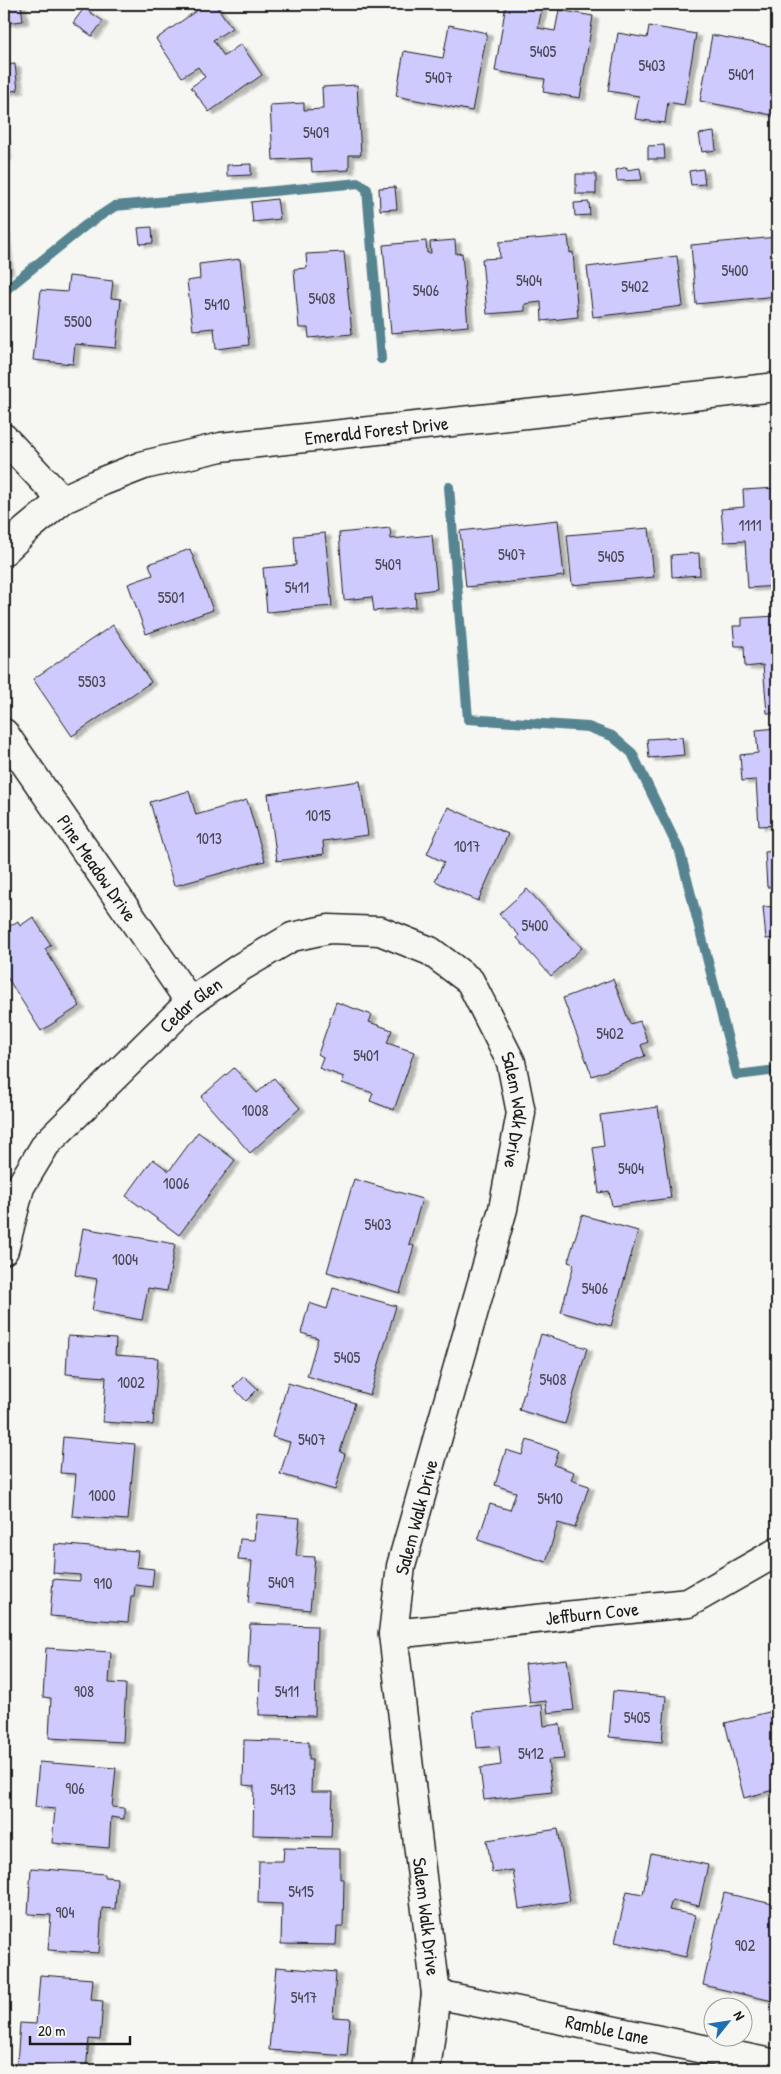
<svg xmlns="http://www.w3.org/2000/svg" width="781" height="2074" viewBox="0 0 781 2074" font-family="'Patrick Hand',sans-serif">
  <style>
    .lines { fill: none; stroke-linecap: round; stroke-linejoin: round }
    .stream { stroke: #578491; stroke-width: 10 }
    .building { fill: #cecafd; stroke: #1c1c1c; filter: url(#shadow) }
    .minor-casing { stroke: #1c1c1c; stroke-width: 31 }
    .minor { stroke: #f6f6f2; stroke-width: 28 }
    .labels { text-anchor: middle; stroke-width: 5; stroke-linejoin: round; paint-order: stroke }
    .number-label { font-size: 16px; fill: #484854 }
    .street-label { font-size: 19px; fill: #1c1c1c; stroke: #f6f6f2 }
  </style>
  <defs>
    <filter id="shadow"><feDropShadow dx="5.5" dy="3" stdDeviation="1" flood-color="#0004"/></filter>
  </defs>
  <rect width="100%" height="100%" fill="#f6f6f2"/>
  <filter id="ink" filterUnits="userSpaceOnUse"><feTurbulence type="fractalNoise" baseFrequency=".02" numOctaves="2"/><feDisplacementMap in="SourceGraphic" scale="10" xChannelSelector="R" yChannelSelector="G"/><feConvolveMatrix kernelMatrix="1 2 1 2 8 2 1 2 1" color-interpolation-filters="sRGB"/></filter>
  <g filter="url(#ink)">
    <g class="lines">
      <path class="stream" d="M4,291L86,225L115,206L359,183L367,189L381,359
        M449,487L468,719L588,727L612,736L632,753L680,852L737,1075L777,1070"/>
    </g>
    <path class="building" d="M4,4H21L23,21L4,23Z
      M206,4H215L232,28L213,40L224,56L241,44L262,75L209,112L191,87L205,77L198,67L182,77L156,39Z
      M506,4L542,8L538,28L555,31L559,10L593,16L580,98L543,92L545,79L495,71Z
      M84,8L103,21L92,36L73,23Z
      M449,25L487,33L472,111L396,96L404,51L443,58Z
      M649,26L696,34L684,105L668,102L665,123L635,119L639,96L608,91L618,33L647,38Z
      M712,35L777,47V116L700,101Z
      M15,64L18,90L4,92V65Z
      M357,85L361,155H349V170L312,172L311,158L273,160L270,105L304,103V110L323,109L322,87Z
      M714,132L716,150L702,152L699,134Z
      M4,136L6,157L4,158Z
      M664,145L665,159H648V146Z
      M251,164V175L227,176V165Z
      M627,167V170L640,168L642,180L617,181L616,170Z
      M703,169L705,184L691,185L689,171Z
      M576,174H596V194H576Z
      M395,187L397,209L380,210L379,188Z
      M277,199L280,219L253,222L251,202Z
      M589,202L590,215L575,216L574,203Z
      M152,227L153,243L140,244L138,228Z
      M4,231L8,271H4Z
      M568,236L570,253L573,252L578,317L542,321L541,302L525,304V311L487,314L482,259L500,258L499,242Z
      M777,237V296L696,304L691,245Z
      M455,240L456,254L462,253L468,326L391,333L383,245L426,241L427,253H431L430,242Z
      M344,252L352,334L309,338L308,328H299L294,269L307,268L306,254Z
      M677,256L683,306L593,317L587,267Z
      M240,259L249,345L216,349L214,328L193,330L187,281L200,279L199,264Z
      M69,276L113,281L111,298L121,299L116,348L75,344L73,364L33,360L41,290L67,292Z
      M777,488V586L748,588L745,541L724,542L721,509L744,507L743,490Z
      M558,520L564,576L466,587L460,531Z
      M390,528L391,539L432,535L437,589L415,592L416,607L374,611L372,597L344,600L339,533Z
      M649,528L654,577L572,585L567,535Z
      M325,533L332,606L267,612L263,568L296,565L294,536Z
      M190,549L213,610L146,634L128,584L153,575L149,564Z
      M699,553L700,575L672,577L671,555Z
      M777,616V713H767L763,665L745,667L744,646H735L733,626H742V618Z
      M113,625L151,682L72,736L33,679Z
      M777,728V825L759,826L756,780L742,781L740,755L758,753L756,730Z
      M682,737L684,755L649,758L647,739Z
      M360,781L368,835L323,841L324,854L277,861L268,794Z
      M189,791L196,815L247,800L265,861L174,886L150,802Z
      M448,807L508,834L478,901L435,881L444,862L427,854Z
      M777,851V887H767L765,852Z
      M527,889L582,948L551,976L517,938L519,935L499,914Z
      M777,906V938L766,939L763,907Z
      M33,917L51,945L45,949L80,1006L41,1031L5,974L4,975V930L18,921L20,926Z
      M613,979L630,1024L640,1021L648,1042L641,1045L645,1056L592,1076L563,998Z
      M336,1002L372,1015L369,1022L392,1030L387,1043L414,1052L394,1110L370,1101L373,1093L342,1083L344,1077L319,1068L323,1057L318,1054Z
      M234,1068L257,1093L274,1078L300,1108L250,1153L201,1097Z
      M658,1107L671,1198L612,1206L609,1191L599,1193L593,1148L604,1146L600,1115Z
      M198,1132L235,1160L179,1235L126,1196L153,1159L169,1171Z
      M354,1179L422,1199L409,1244L414,1246L400,1293L327,1272Z
      M582,1215L638,1231L611,1326L561,1312L574,1264L568,1262Z
      M83,1228L175,1244L167,1291L148,1288L142,1320L92,1311L97,1279L75,1275Z
      M333,1288L396,1306L370,1395L307,1376L318,1338L301,1333L309,1303L327,1309Z
      M541,1334L587,1348L565,1424L519,1410Z
      M68,1336L116,1339L115,1355L158,1358L153,1425L103,1422L106,1377L66,1374Z
      M244,1376L258,1389L246,1401L233,1387Z
      M288,1383L355,1403L340,1452L345,1454L335,1490L280,1474L290,1442L272,1437Z
      M63,1437L135,1444L128,1520L72,1516L76,1474L60,1473Z
      M527,1440L559,1451L554,1465L574,1472L571,1480L589,1486L575,1528L558,1523L546,1562L478,1540L490,1504L510,1510L516,1492L495,1485L506,1450L522,1455Z
      M257,1514L300,1518L296,1556L315,1557L310,1610L248,1603L252,1561L238,1560L240,1539L254,1540Z
      M55,1544L138,1551L136,1567L154,1569L152,1587L135,1585L134,1596H131L128,1622L50,1616L53,1579L80,1581V1575L53,1573Z
      M250,1624L317,1626L315,1716L259,1715L260,1667H248Z
      M46,1648L111,1652L109,1683L126,1684L123,1742L49,1738L51,1698L43,1697Z
      M567,1659L574,1710L548,1713L546,1701L530,1703L525,1664Z
      M613,1691L666,1696L662,1742L609,1737Z
      M542,1705L544,1726L560,1724L564,1759L548,1760L552,1792L484,1800L480,1768L501,1765L499,1746L477,1748L473,1712Z
      M777,1710V1789L744,1798L725,1723Z
      M244,1740L309,1742V1760H312L311,1792H333L331,1837L253,1835L254,1786L243,1785Z
      M39,1762L116,1768L112,1807L124,1808V1819L111,1817L109,1848L52,1843L55,1809L35,1807Z
      M558,1829L570,1901L519,1909L513,1870L492,1873L487,1840Z
      M284,1848L340,1849V1879H344L343,1927H337L336,1945L281,1944L282,1904L258,1903L259,1861H283Z
      M651,1853L708,1865L699,1906L672,1900L669,1910L695,1915L686,1957L615,1942L627,1891L643,1894Z
      M31,1868L105,1874V1877L117,1878L115,1909L102,1908L99,1953L48,1950L51,1915L28,1914Z
      M724,1893L777,1905V2002L703,1985Z
      M276,1967L336,1972L333,2017L350,2018L347,2056L269,2050Z
      M40,1975L93,1979L91,2000L103,2001L100,2040L89,2039L86,2070L17,2064L20,2023L36,2024Z"/>
    <g class="lines">
      <g class="minor-casing">
        <g id="minor">
          <path d="M4,438L62,500"/>
          <path id="s1" d="M4,551L26,530L62,500L103,481L144,465L221,447L777,387"/>
          <path id="s2" d="M4,733L190,1002"/>
          <path id="s3" d="M4,1250L20,1187L46,1144L190,1002L241,967L292,937L329,929L380,931L430,951L470,981L511,1062L521,1113L503,1209L401,1566L393,1634L436,1994L426,2070"/>
          <path id="s4" d="M393,1634L688,1603L777,1552"/>
          <path id="s5" d="M436,1994L771,2063L777,2067"/>
        </g>
      </g>
      <use href="#minor" class="minor"/>
    </g>
  </g>
  <g class="labels">
    <g class="number-label">
      <text x="543" y="57">5405</text>
      <text x="652" y="71">5403</text>
      <text x="741" y="80">5401</text>
      <text x="439" y="83">5407</text>
      <text x="316" y="138">5409</text>
      <text x="735" y="276">5400</text>
      <text x="529" y="286">5404</text>
      <text x="635" y="292">5402</text>
      <text x="426" y="296">5406</text>
      <text x="322" y="304">5408</text>
      <text x="217" y="310">5410</text>
      <text x="78" y="327">5500</text>
      <text x="750" y="531">1111</text>
      <text x="512" y="560">5407</text>
      <text x="611" y="562">5405</text>
      <text x="388" y="570">5409</text>
      <text x="297" y="593">5411</text>
      <text x="171" y="603">5501</text>
      <text x="92" y="687">5503</text>
      <text x="318" y="821">1015</text>
      <text x="209" y="844">1013</text>
      <text x="467" y="852">1017</text>
      <text x="535" y="931">5400</text>
      <text x="610" y="1039">5402</text>
      <text x="366" y="1061">5401</text>
      <text x="255" y="1116">1008</text>
      <text x="631" y="1174">5404</text>
      <text x="176" y="1189">1006</text>
      <text x="378" y="1230">5403</text>
      <text x="125" y="1265">1004</text>
      <text x="595" y="1294">5406</text>
      <text x="347" y="1363">5405</text>
      <text x="553" y="1385">5408</text>
      <text x="131" y="1388">1002</text>
      <text x="312" y="1445">5407</text>
      <text x="102" y="1501">1000</text>
      <text x="550" y="1504">5410</text>
      <text x="281" y="1588">5409</text>
      <text x="103" y="1589">910</text>
      <text x="84" y="1697">908</text>
      <text x="287" y="1697">5411</text>
      <text x="637" y="1723">5405</text>
      <text x="531" y="1759">5412</text>
      <text x="75" y="1794">906</text>
      <text x="283" y="1795">5413</text>
      <text x="301" y="1897">5415</text>
      <text x="65" y="1918">904</text>
      <text x="745" y="1951">902</text>
      <text x="304" y="2003">5417</text>
    </g>
    <g class="street-label">
      <text dy="7" stroke="none"><textPath href="#s1" startOffset="402">Emerald Forest Drive</textPath></text>
      <text dy="7" stroke="none"><textPath href="#s2" startOffset="164">Pine Meadow Drive</textPath></text>
      <text dy="7" stroke="none"><textPath href="#s3" startOffset="316">Cedar Glen</textPath></text>
      <text dy="7" stroke="none"><textPath href="#s3" startOffset="771">Salem Walk Drive</textPath></text>
      <text transform="translate(416 1517) rotate(-75)" y="7">Salem Walk Drive</text>
      <text dy="7" stroke="none"><textPath href="#s4" startOffset="200">Jeffburn Cove</textPath></text>
      <text dy="7" stroke="none"><textPath href="#s3" startOffset="1596">Salem Walk Drive</textPath></text>
      <text dy="7" stroke="none"><textPath href="#s5" startOffset="175">Ramble Lane</textPath></text>
    </g>
  </g>
  <rect width="781" height="2074" fill="none" stroke="#f6f6f2" stroke-width="20"/>
  <rect x="10" y="10" width="761" height="2054" fill="none" stroke="#1c1c1c" stroke-width="2" filter="url(#ink)"/>
  <g transform="translate(728 2022) rotate(60)"><circle r="24" fill="#f6f6f2" stroke="#9f9f9c"/>
  <path d="M0-4L9 19L0 12L-9 19Z" fill="#1f6fb2"/>
  <text y="-8" font-size="14" font-weight="bold" text-anchor="middle" fill="#1c1c1c">N</text>
  </g>
  <path d="M30 2036v8h100v-8" fill="none" stroke="#1c1c1c" stroke-width="2.5"/>
  <text x="38" y="2036" font-size="15" fill="#1c1c1c" stroke="#f6f6f2" stroke-width="4" paint-order="stroke">20 m</text>
</svg>
